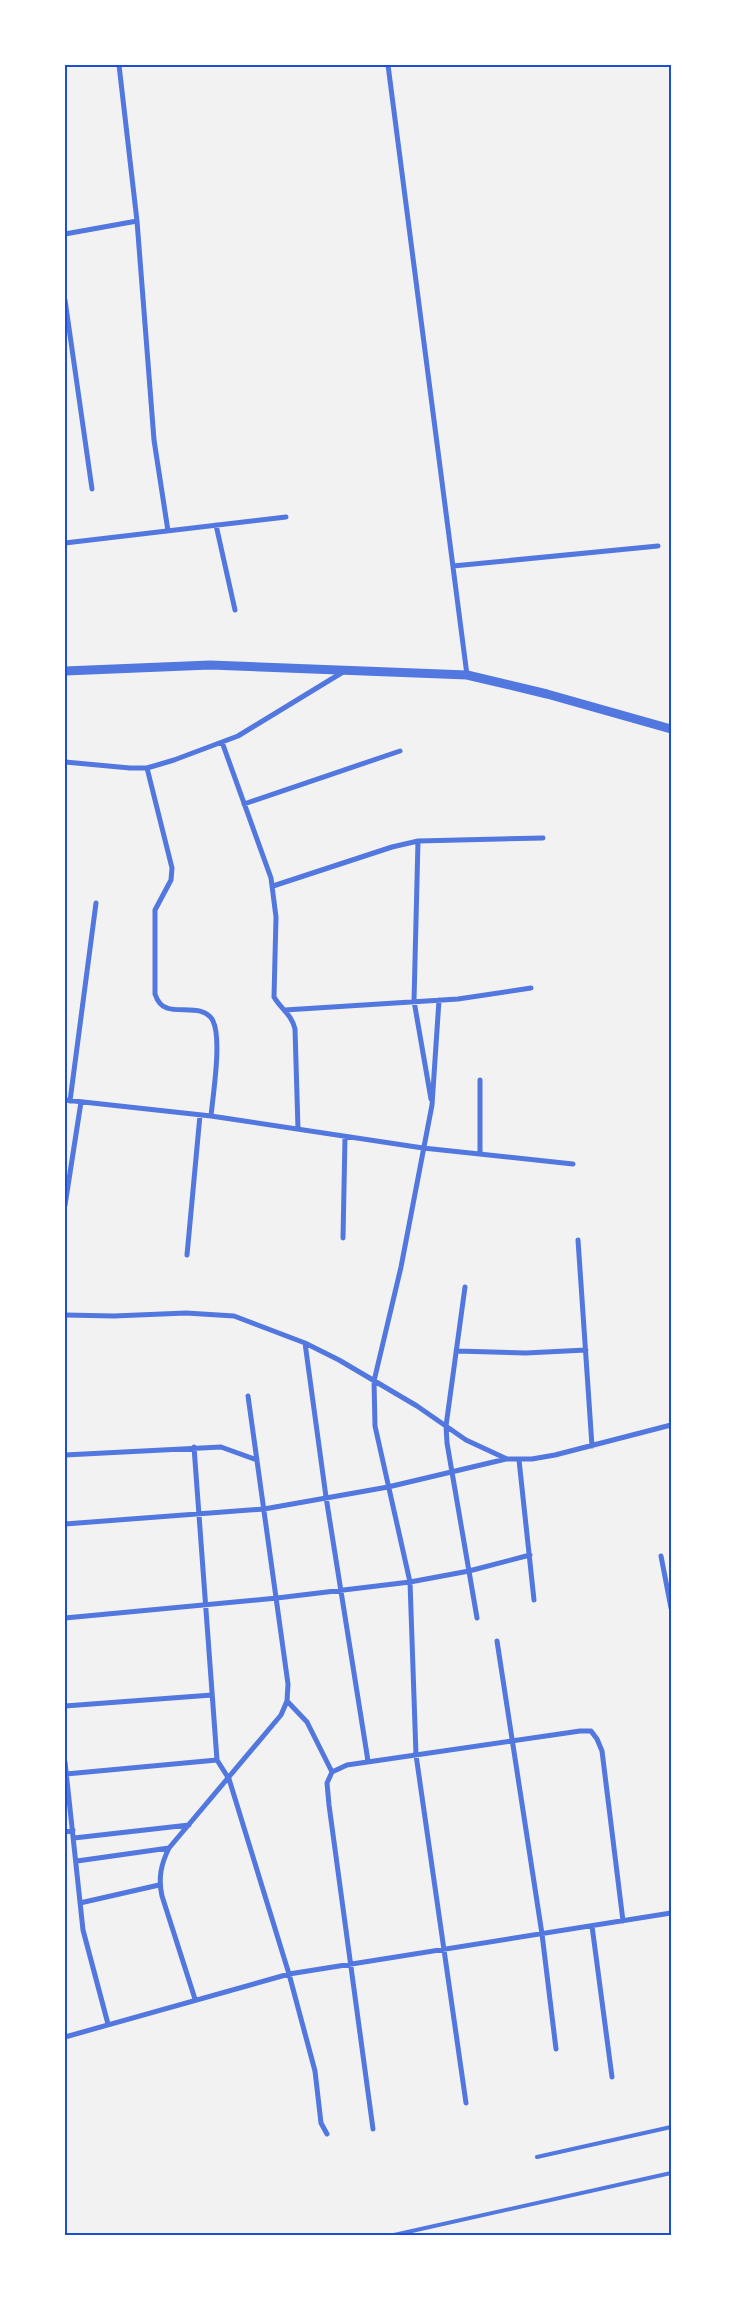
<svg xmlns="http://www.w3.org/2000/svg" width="736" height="2300" viewBox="0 0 736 2300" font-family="'Nunito Sans',sans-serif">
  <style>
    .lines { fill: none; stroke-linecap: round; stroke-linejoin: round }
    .service { stroke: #5277de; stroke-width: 4 }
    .minor { stroke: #5277de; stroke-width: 5 }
    .tertiary { stroke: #5277de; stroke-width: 9 }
    .neatline { fill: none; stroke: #1d4ed8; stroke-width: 2 }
  </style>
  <rect width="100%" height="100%" fill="#f2f2f2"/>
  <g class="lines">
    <path class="service" d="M537,2157L671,2127
      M394,2235L671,2173"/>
    <path class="minor" d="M119,65L137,221L154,440L168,531
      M388,65L467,675
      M65,234L137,221
      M65,300L92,489
      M216,525L235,610
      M65,543L286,517
      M453,566L658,546
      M222,742L271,878L276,917L274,997C281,1009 292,1015 295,1029L298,1129
      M65,762L130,768H147L174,760L238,736L343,672
      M147,768L172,868L171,880L155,910V994C157,1000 160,1006 167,1008C180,1013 205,1004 213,1021C222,1039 213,1095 211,1116
      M244,804L400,751
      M418,841L414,1001L431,1099
      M273,886L392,847L418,841L543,838
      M439,1000L432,1105L401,1267L374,1381L375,1426L410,1582L416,1755L466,2103
      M285,1010L458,999L531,988
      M65,1100L211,1116L423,1148L573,1164
      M70,1101L96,903
      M480,1154V1080
      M65,1205L81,1102
      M343,1238L345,1137
      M578,1240L592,1446
      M187,1255L200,1115
      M465,1287L446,1426L447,1443L477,1618
      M65,1315L114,1316L186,1313L234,1316L305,1343L339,1360L417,1406L466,1440L507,1459H532L555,1455L671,1425
      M305,1343L326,1497L368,1761
      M456,1351L526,1353L586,1350
      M194,1447L217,1760L229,1779L289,1974L315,2071L321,2123L327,2134
      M65,1455L221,1447L257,1460
      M519,1460L534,1600
      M65,1524L264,1509L388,1487L506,1459
      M661,1556L671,1608
      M65,1618L277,1598L410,1582L469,1571L530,1555
      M497,1641L542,1934L556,2049
      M287,1701L307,1722L332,1772
      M65,1706L212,1695
      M65,1762L83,1930L108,2024
      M66,1774L217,1760
      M65,1832L73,1830
      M74,1838L189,1825
      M77,1861L169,1848
      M80,1903L159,1885
      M592,1926L612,2077
      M195,1999L162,1896C158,1878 161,1864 169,1848L281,1715L287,1701L288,1684L248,1396
      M65,2037L289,1974L671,1913
      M373,2129L329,1805L327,1783L332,1772L347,1765L580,1731H591L597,1739L602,1751L623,1921"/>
    <path class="tertiary" d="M65,671L210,665L467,675L547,694L671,729"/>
  </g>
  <rect width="736" height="2300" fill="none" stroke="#ffffff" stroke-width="132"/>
  <rect x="66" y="66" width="604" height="2168" class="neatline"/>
</svg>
